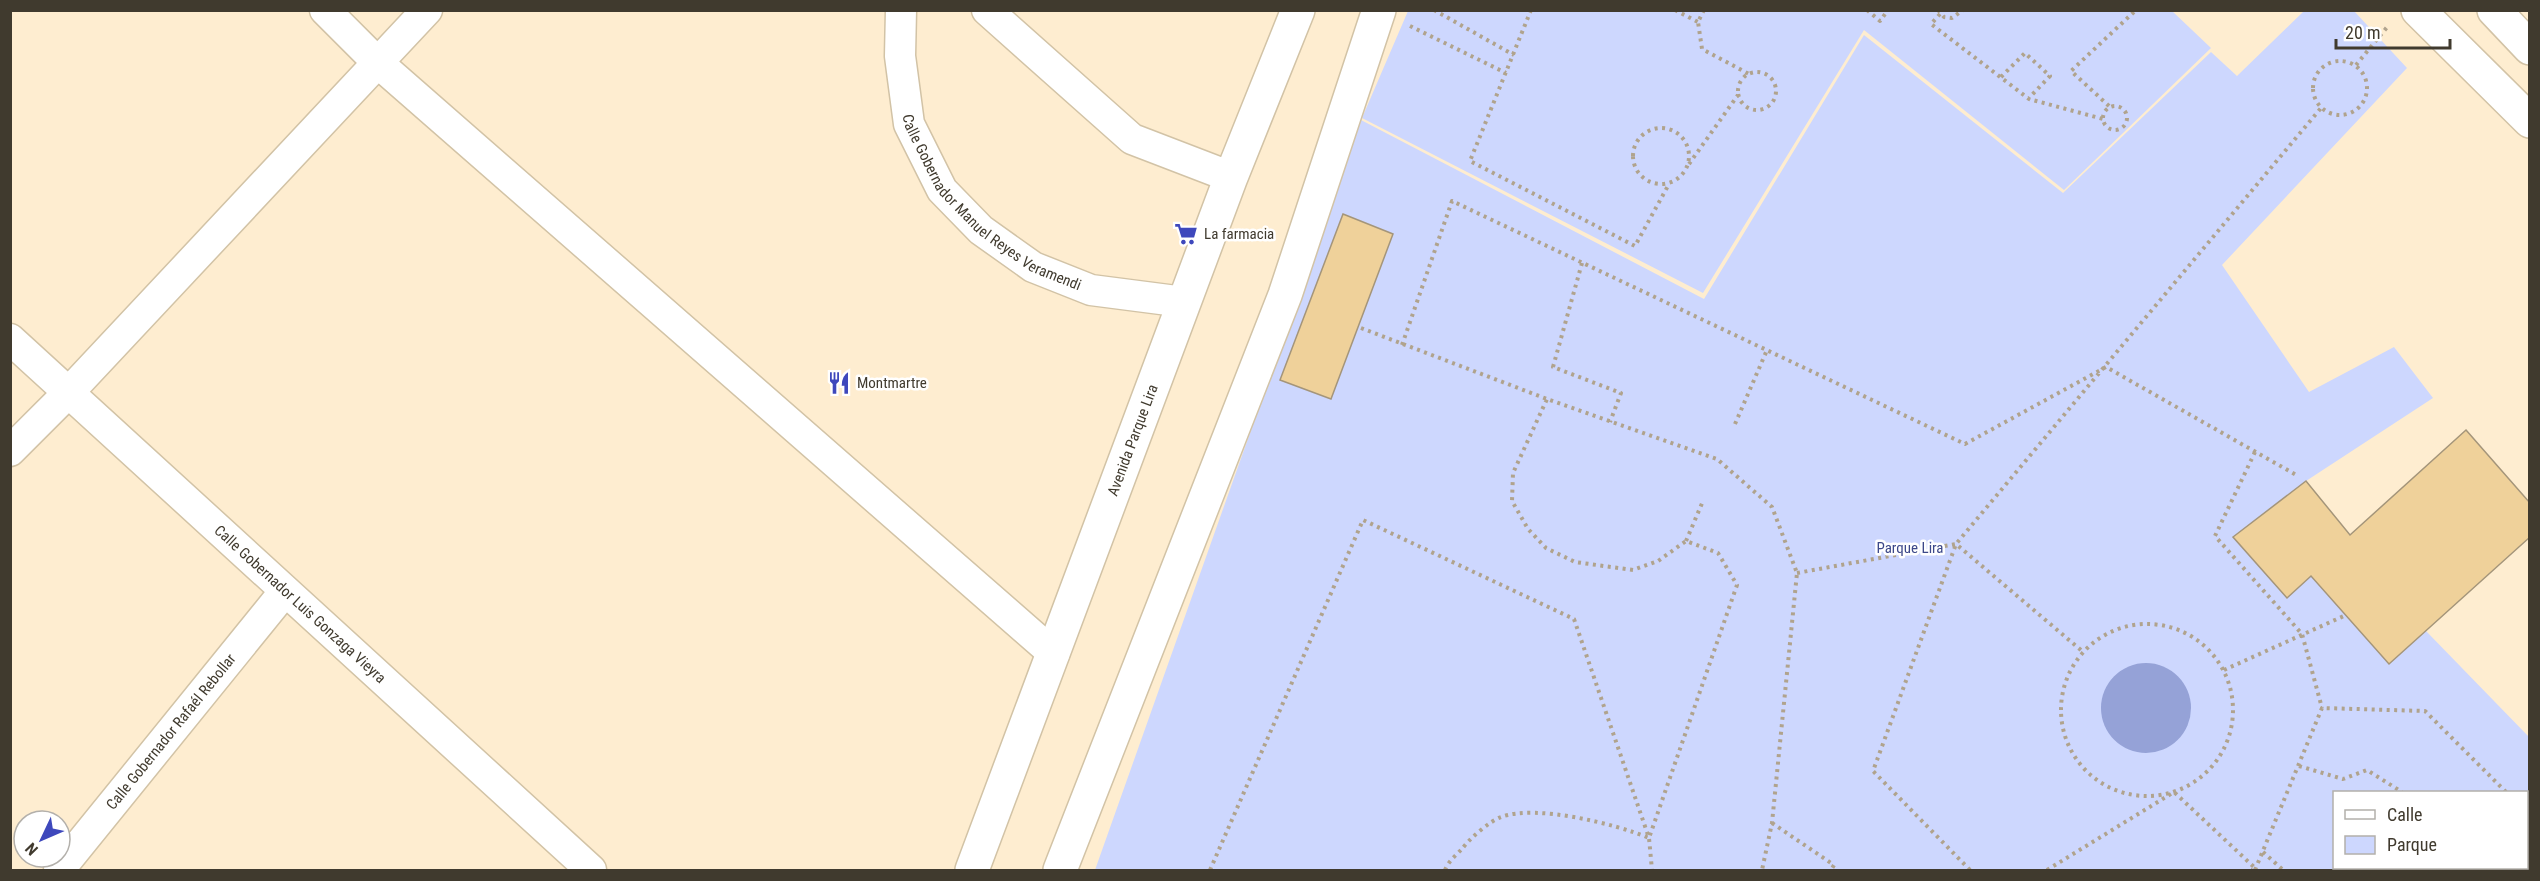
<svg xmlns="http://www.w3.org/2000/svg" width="2540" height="881" viewBox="0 0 2540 881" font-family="'Roboto Condensed',sans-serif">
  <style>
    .green { fill: #cdd7fe; fill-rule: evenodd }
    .water { fill: #95a2d7 }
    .building { fill: #efd19a; stroke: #a4957a; stroke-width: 1.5 }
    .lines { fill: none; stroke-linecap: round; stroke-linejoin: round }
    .street-casing { stroke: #d2c3a6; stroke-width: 33 }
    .secondary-casing { stroke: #d2c3a6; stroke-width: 36 }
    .path { stroke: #b0a38d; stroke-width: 4; stroke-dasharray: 3 4.5; stroke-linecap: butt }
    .street { stroke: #fff; stroke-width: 30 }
    .secondary { stroke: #fff; stroke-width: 33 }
    .labels { text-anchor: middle; stroke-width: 5; stroke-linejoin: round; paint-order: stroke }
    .street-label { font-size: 15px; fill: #403a2e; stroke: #fff }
    .poi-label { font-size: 15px; fill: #403a2e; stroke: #fff; text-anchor: start }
    .park-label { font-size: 15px; fill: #3c4889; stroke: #fff }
  </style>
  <rect width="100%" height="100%" fill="#feedd0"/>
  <path class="green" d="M2171,10L2211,48L2064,190L1864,30L1703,293L1362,118L1408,11Z
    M2304,11H2354L2407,68L2222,265L2309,392L2394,347L2433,398L2306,481L2311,576L2389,663L2426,631L2529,737V870H1095L1361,120L1704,299L1864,35L2063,193L2211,52L2237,76ZM2334,792H2526V868H2334Z"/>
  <path class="water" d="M2101 708a45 45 0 1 1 90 0a45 45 0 1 1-90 0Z"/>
  <path class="building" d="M1343,214L1393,234L1331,399L1280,380Z
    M2466,430L2530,503V537L2389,664L2311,576L2287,598L2233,537L2306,481L2350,535Z"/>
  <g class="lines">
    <g class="street-casing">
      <g id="street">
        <path d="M325,10L377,62L1054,654"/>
        <path id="s1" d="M901,10L900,56L909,124L942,190L981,230L1033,267L1091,290L1184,302"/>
        <path d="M987,10L1132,139L1231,177"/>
        <path id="s2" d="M10,339L591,870"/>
        <path d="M10,451L70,391L427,10"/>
        <path id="s3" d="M59,870L285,591"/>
      </g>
    </g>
    <g class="secondary-casing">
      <g id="secondary">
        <path d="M2418,10L2530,121"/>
        <path d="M2494,10L2530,48"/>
        <path id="s4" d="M972,870L1231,177L1298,10"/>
        <path d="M1060,870L1285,295L1379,10"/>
      </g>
    </g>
    <path class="path" d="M1434,10L1514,55
      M1531,10L1470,161L1635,246L1669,184
      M1675,10L1698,22
      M1704,10L1698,22L1702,49L1749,74
      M1774,10H1777
      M1867,10L1880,21L1888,10
      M1938,10L1944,17L1952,18L1963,10
      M1940,14L1931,24L2029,99L2103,119
      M1410,26L1506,73
      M2313 88a27 27 0 1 1 54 0a27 27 0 1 1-54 0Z
      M2356,65L2388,26
      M1738 91a19 19 0 1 1 38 0a19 19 0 1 1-38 0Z
      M2001,77L2025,53L2050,76L2029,98
      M2103 118a12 12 0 1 1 24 0a12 12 0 1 1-24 0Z
      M2109,106L2071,71L2136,10
      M1633 156a28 28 0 1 1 56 0a28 28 0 1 1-56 0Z
      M1689,164L1738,95
      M1582,263L1553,367L1621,393L1610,422
      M1361,328L1547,399L1717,459L1772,507L1797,573L1772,823L1762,870
      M1402,345L1452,201L1965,444L2106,367L2298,476
      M1735,424L1767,350
      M2255,452L2215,536L2302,634L2322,708
      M1686,541L1703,501
      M1797,573L1956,544L2082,651
      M2061 710a86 86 0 1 1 172 0a86 86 0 1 1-172 0Z
      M2224,670L2346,615
      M2299,766L2343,779L2367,770L2402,792
      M2526,813L2530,816
      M1772,823L1834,865L1831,870
      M2263,852L2283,870
      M2467,868L2472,870
      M1210,870L1363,520L1574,619L1649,838L1652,870
      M1445,870C1448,862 1456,855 1462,849C1469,839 1490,821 1501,817C1536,804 1616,824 1649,838L1737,585L1718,553L1686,541L1658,561L1633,570L1575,562L1546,548L1528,529L1512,501L1513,473L1547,399
      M1970,870L1873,771L1956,544L2321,108
      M2047,870L2174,792L2255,868L2252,870
      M2255,870L2322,708L2425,711L2506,792"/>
    <use href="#street" class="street"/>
    <use href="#secondary" class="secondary"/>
  </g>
  <defs>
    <g id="supermarket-bare" transform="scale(1.8)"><path d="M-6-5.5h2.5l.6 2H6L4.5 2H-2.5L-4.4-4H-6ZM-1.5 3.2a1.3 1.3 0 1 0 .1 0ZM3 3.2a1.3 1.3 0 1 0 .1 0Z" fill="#3e48bc" stroke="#fff" stroke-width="2.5" paint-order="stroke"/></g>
    <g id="restaurant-bare" transform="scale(1.8)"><path d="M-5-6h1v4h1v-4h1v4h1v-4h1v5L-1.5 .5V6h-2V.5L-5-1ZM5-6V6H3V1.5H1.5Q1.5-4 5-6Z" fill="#3e48bc" stroke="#fff" stroke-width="2.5" paint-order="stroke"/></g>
  </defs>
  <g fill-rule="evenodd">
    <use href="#supermarket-bare" x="1186" y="234"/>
    <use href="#restaurant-bare" x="839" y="383"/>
  </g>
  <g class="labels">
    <g class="street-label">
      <text dy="5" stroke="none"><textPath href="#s1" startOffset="232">Calle Gobernador Manuel Reyes Veramendi</textPath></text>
      <text dy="5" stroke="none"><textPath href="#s4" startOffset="459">Avenida Parque Lira</textPath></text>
      <text dy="5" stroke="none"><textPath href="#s2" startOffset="393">Calle Gobernador Luis Gonzaga Vieyra</textPath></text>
      <text dy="5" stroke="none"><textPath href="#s3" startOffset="178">Calle Gobernador Rafaél Rebollar</textPath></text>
    </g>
    <g class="poi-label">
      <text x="1204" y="239">La farmacia</text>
      <text x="857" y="388">Montmartre</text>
    </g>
    <g class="park-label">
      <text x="1910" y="553">Parque Lira</text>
    </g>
  </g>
  <rect width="2540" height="881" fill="none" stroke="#403a2e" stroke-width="24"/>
  <rect x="2333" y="791" width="195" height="78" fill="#ffffff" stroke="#b3b0ab" stroke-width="1.5"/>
  <rect x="2345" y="810" width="30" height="9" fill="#ffffff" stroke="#b3b0ab" stroke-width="1.5"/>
  <text x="2387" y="821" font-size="18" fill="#403a2e">Calle</text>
  <rect x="2345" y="836" width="30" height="18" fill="#cdd7fe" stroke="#b3b0ab" stroke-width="1.5"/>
  <text x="2387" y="851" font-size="18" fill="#403a2e">Parque</text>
  <g transform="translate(42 839) rotate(226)"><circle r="28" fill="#ffffff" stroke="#b3b0ab" stroke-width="1.5"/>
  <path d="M0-4.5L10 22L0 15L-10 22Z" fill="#3e48bc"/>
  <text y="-9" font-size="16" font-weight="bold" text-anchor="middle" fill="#403a2e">N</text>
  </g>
  <path d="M2336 39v9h114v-9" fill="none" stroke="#403a2e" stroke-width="3"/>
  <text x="2345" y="39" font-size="18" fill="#403a2e" stroke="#ffffff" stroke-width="4.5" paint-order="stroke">20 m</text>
</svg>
